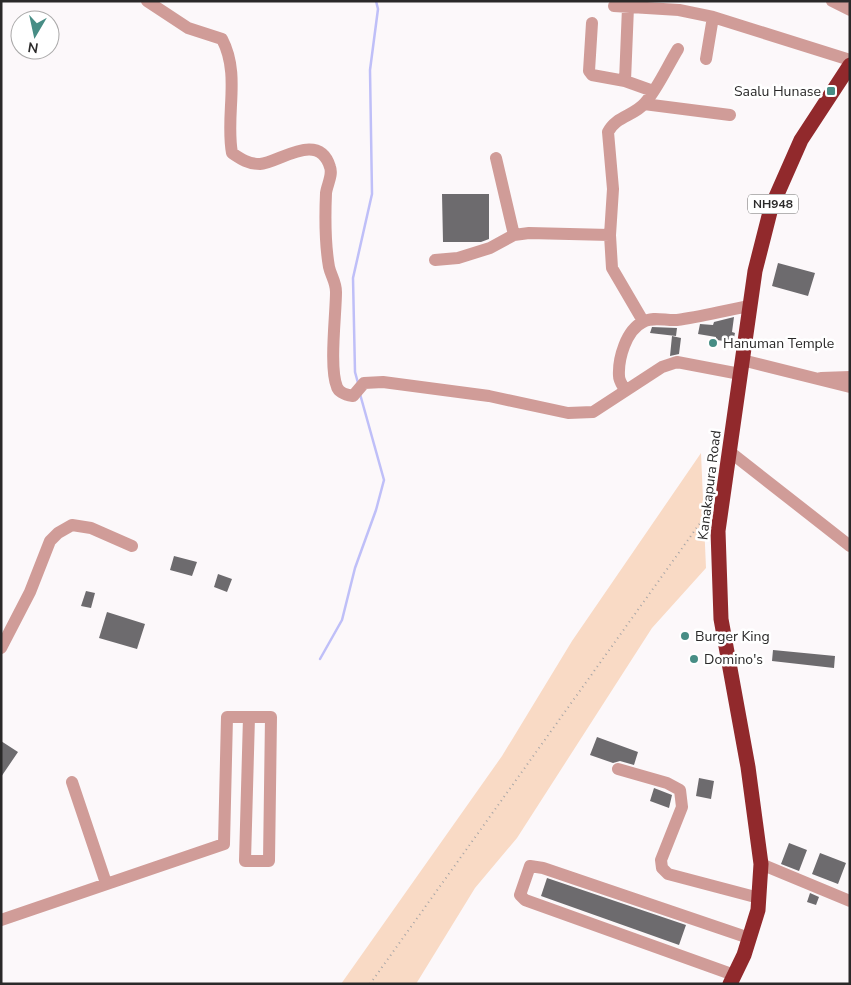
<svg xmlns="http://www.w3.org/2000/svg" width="851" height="985" viewBox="0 0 851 985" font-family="'Nunito Sans',sans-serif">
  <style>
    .green { fill: #f9dac5 }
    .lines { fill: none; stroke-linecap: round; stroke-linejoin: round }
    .stream { stroke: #bfbff8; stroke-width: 2.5 }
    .building { fill: #6d6b6e }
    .path { stroke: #a7a5a6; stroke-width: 2; stroke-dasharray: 1 4; stroke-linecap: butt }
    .minor { stroke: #d09c98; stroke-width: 12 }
    .highway { stroke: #91292c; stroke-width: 15 }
    .poi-dot { fill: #478d85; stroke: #fff; stroke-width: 2 }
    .labels { text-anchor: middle; stroke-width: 5; stroke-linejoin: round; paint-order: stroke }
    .shield { fill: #fff; stroke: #6a6969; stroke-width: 1 }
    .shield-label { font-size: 12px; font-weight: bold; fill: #2a2929 }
    .poi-label { font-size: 14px; fill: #2a2929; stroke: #fff; text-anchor: start }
    .street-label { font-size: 14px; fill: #2a2929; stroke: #fff }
  </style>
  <rect width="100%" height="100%" fill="#fcf8fa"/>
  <path class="green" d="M701,453L706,568L652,628L517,838L475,888L416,984H341L502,756L572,641Z"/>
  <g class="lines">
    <path class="stream" d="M358,383L355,372L353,278L372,194L370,70L378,9L376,1
      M320,659L342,620L355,568L376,510L384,480L360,394"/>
  </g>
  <path class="building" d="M442,194H489V239L481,242H443Z
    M778,263L815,273L808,296L772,286Z
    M734,317L732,332L735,333L733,342L716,340V337L698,334L700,324L713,325L714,322Z
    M652,327L677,328L676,336L650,333Z
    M672,336L681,338L679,354L670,356Z
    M174,556L197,562L192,576L170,570Z
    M218,574L232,579L227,592L214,587Z
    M86,591L95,593L91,608L81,606Z
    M107,612L145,624L137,649L99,638Z
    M773,650L835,656L834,668L772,661Z
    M597,737L638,752L634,765L620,761L613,763L590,755Z
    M1,741L18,752L1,777Z
    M699,778L714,781L711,799L696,796Z
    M654,788L672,795L669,808L650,801Z
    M789,843L807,850L799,871L781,864Z
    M820,853L846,863L838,884L812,874Z
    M547,878L686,925L679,945L541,896Z
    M810,893L819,897L816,905L807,902Z"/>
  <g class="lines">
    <path class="path" d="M370,984L708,512"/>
    <path class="minor" d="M147,1L188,28L222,39C241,75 225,115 232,153C241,159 248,164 260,164C278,163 319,130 330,167C333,175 327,185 326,193C325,216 325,244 329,267C331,276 336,282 336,292C336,314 329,368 337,387C339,393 347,395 353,396L364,383L383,382L489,396L568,413L593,412L662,367L677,362L740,374
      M832,1L850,10
      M614,6L679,10L713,17L850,60
      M592,23L589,71L592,75L625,81L653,91
      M706,59L713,17
      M625,81L628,7
      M644,104L730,115
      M496,158L514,235
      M435,260L458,258L490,248L514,235L529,233L610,235
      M643,321L612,268L610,235L613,189L608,132C616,116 634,116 645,103C658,88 667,67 678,49
      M742,360L850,387
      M821,378L850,377
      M625,390C623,386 619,381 619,376C618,359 626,330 643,322C653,316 666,321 677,320C701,317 726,310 750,306
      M730,452L850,546
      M1,648L30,592L50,541L58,533L72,525L91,528L132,546
      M618,769L667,783L680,790L682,807L661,860L662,868L668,874L759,898
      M72,782L106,883
      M761,864L850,901
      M1,920L224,844L227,717H271L269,861H245L249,717
      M734,975L525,900L520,895L530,866L543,868L749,938"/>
    <path class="highway" d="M730,984L744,955L758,910L761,864L748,767L721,619L718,531L755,271L771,208L801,140L850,65"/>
  </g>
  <g class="poi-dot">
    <rect x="826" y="86" width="10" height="10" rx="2.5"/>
    <circle cx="713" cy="343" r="5"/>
    <circle cx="685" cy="636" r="5"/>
    <circle cx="694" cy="659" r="5"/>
  </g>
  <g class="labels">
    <rect class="shield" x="748" y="194.5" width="50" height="19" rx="4"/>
    <g class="shield-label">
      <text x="773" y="208">NH948</text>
    </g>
    <g class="poi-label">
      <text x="821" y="96" text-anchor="end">Saalu Hunase</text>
      <text x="723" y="348">Hanuman Temple</text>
      <text x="695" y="641">Burger King</text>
      <text x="704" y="664">Domino's</text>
    </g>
    <g class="street-label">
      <text transform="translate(709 485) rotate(-83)" y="5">Kanakapura Road</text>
    </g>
  </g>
  <rect width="851" height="985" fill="none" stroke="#2a2929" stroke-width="5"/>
  <g transform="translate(35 35) rotate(189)"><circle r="24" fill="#ffffff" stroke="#aaa9a9"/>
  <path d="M0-4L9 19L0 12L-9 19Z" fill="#478d85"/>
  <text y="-8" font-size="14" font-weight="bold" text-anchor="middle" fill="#2a2929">N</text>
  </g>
</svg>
